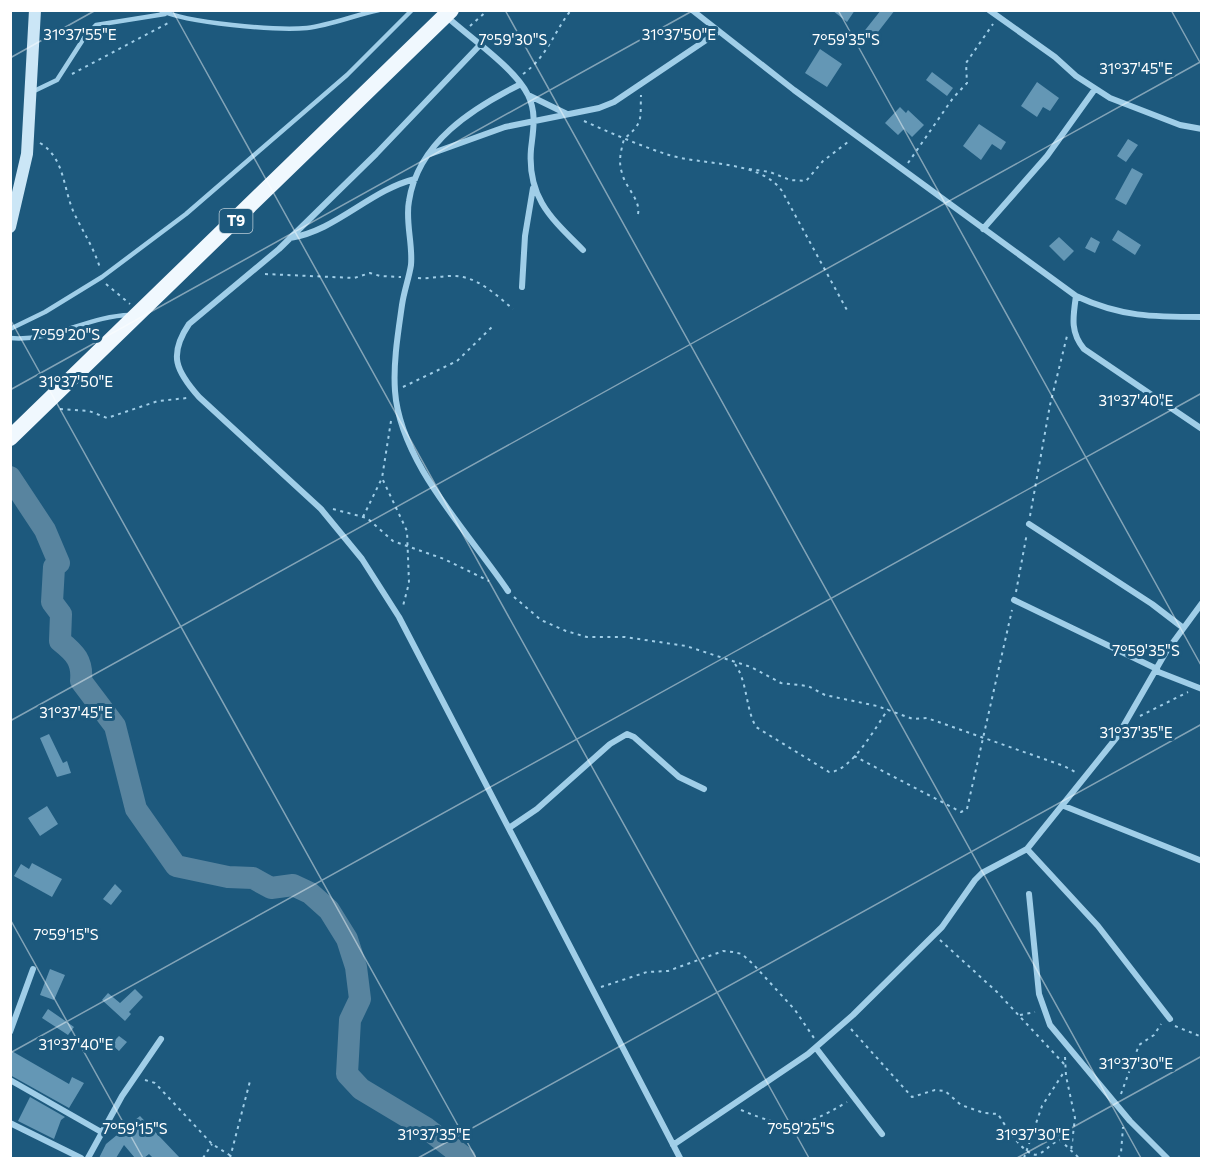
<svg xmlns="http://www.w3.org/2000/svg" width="1212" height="1169" viewBox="0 0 1212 1169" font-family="Commissioner,sans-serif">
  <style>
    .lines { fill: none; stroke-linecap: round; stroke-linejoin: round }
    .river { stroke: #58849f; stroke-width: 22 }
    .building { fill: #6497b5 }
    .path { stroke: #a0cee8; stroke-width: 2; stroke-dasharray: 3 4.5; stroke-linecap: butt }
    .service { stroke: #a0cee8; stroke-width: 4.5 }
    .minor { stroke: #a0cee8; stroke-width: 6 }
    .secondary { stroke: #cbe6f6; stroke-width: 12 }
    .trunk { stroke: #f0f8fe; stroke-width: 16 }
    .ticks { fill: none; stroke: #fff; stroke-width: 1.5; stroke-opacity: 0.45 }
    .labels { text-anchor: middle; stroke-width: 6; stroke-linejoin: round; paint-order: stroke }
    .shield { fill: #1d597d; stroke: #bbcdd8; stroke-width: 1.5 }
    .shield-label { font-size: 15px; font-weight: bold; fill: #fff }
    .ticks-label { font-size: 15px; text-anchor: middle; fill: #fff; stroke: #1d597d; stroke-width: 6; stroke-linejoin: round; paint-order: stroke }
  </style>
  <rect width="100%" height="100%" fill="#1d597d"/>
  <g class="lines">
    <path class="river" d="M10,477L45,530L59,563L54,567L52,602L61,614L60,641C75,653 83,661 81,681L115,726L136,809L176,866L228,877L253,878L271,888L293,885L310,893L329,910L347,939L356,967L360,999L350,1020L347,1074L361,1089L426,1128L465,1158"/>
  </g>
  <path class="building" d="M832,10H855L847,22Z
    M881,10H895L871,41L862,34Z
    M820,49L842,64L827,87L805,73Z
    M932,72L953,88L947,96L926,80Z
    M1037,82L1059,98L1050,111L1043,107L1037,117L1021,106Z
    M900,107L906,113L908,110L924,125L912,137L904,129L898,135L885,123Z
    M979,124L1006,142L1001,150L992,144L981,160L963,146Z
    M1128,139L1138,145L1126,162L1117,156Z
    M1132,168L1143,174L1126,205L1115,199Z
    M1118,230L1141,245L1135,255L1112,240Z
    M1059,237L1074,251L1064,261L1049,246Z
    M1091,237L1100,242L1095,253L1085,248Z
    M49,734L63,763L67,761L71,773L57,777L40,738Z
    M47,806L58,824L40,836L28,818Z
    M32,863L62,879L52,897L14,876L21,864L29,869Z
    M115,884L122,891L111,905L103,899Z
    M50,969L65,975L54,1000L40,995Z
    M135,989L143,997L129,1012L131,1014L125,1021L102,1000L108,993L120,1003Z
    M48,1009L74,1027L68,1035L42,1018Z
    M119,1036L127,1042L119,1051L111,1044Z
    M10,1050L69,1084L72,1077L84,1083L69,1108L10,1075Z
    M30,1097L65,1117L61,1120L54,1139L18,1121Z
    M140,1116L180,1158H153L149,1154L144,1158H135L124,1145L116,1158H99L106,1144Z"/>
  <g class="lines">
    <path class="path" d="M470,26L488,10
      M72,74L170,22
      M523,74C547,57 554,32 571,10
      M584,121C611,133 638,145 666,154C700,166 759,159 782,191L848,312
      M40,143C65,158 63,189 74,213C83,232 94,248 100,268
      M908,163L953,98L967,83L966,63L993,24
      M749,169L770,172L790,180L806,181L823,161L848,142
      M638,214C641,200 625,187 622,173C618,161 621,151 624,139C644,122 640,120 641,95
      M265,274L354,278L370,273L380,276L401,277
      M418,278C430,279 440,276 451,276C476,275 495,294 513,309
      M106,284L130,304
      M403,387L457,361L493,326
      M60,409L89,411L107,418L158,401L187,398
      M391,421L382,478L407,531L409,583L403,606
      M333,509L367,518L393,541L444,559L489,581
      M1030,516L1050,405L1067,336
      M363,517L382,478
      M1016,592L1027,533
      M514,597L541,620L566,631L587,637H625L686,646L751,667L781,683L808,686L825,695L877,706L913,719L927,718L1064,766L1077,773
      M735,664C748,683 745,707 756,727L829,772C850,773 877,726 888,709
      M1140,716L1188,692
      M854,756L961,812L967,809L1012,610
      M940,940L997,992L1065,1065
      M601,987L647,972L668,971L723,951L733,952L742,954L753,964L795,1010L814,1038
      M1020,1015L1035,1012
      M1175,1026L1202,1037
      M851,1029L912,1097L935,1090L945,1091L961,1105L984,1113L998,1114C1004,1124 1026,1160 1039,1154C1047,1150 1051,1143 1060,1140L1079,1158
      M1065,1057L1066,1076L1075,1118L1071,1151
      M145,1080L155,1083L212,1144L231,1156
      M1121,1094L1139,1045L1154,1035L1161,1024
      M741,1110C789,1130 802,1129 847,1102
      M203,1158L212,1144
      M230,1158L250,1081
      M1024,1158L1042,1106L1064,1072
      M1118,1158L1121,1153L1123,1127"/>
    <path class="service" d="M160,10C186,23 278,31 307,28C331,25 355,15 379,10
      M32,92L57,80L84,38L96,25L165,14
      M10,329L45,312L102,277L186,214L347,75L412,10
      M10,338C53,342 88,316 130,315"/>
    <path class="minor" d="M692,10L794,90L1076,296C1073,317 1070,332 1084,349L1202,429
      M989,10L1055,57L1076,76L1110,98L1180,125L1202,129
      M446,16C469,37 515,68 528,95C537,113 533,131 531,149C527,198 552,219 583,250
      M479,46L376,154L279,249L189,324C168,355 176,371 199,397L321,509L362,559L399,617L680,1158
      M528,95L567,114
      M430,154L505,127L599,108L614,102L718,32
      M983,229L1047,156L1095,89
      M290,238C336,231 370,190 415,179
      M522,287L525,236L533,188
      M1076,296C1121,317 1153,317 1202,317
      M1029,524L1152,604L1182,627
      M508,591C470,534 400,463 395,391C393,363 398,333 402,305C404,291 409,278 411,265C413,244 405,221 409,201C418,142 473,108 521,84
      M1014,600L1157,669
      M1156,671L1202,689
      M1064,806L1202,861
      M509,828L537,809L610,744L627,734L634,737L679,777L704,789
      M1027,849L1098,926L1170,1019
      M1029,894L1039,994L1050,1025L1130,1121L1167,1158
      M10,1032L33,969
      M816,1048L882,1134
      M10,1080L103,1133
      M10,1123L81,1158
      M673,1145L808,1054L853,1015L942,927L975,880L982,873L1027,849L1117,737L1166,652L1202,603
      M88,1158L122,1096L161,1039"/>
    <path class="secondary" d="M10,227L27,154L35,10"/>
    <path class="trunk" d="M10,438L451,10"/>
  </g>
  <path class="ticks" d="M172,10L809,1158M505,10L1141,1158M838,10L1202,667M1171,10L1202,66M10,58L96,10M10,319L476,1158M10,390L694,10M10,721L1202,61M10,919L143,1158M10,1053L1202,393M418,1158L1202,724M1017,1158L1202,1056"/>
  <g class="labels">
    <rect class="shield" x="219.5" y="209" width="33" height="24" rx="4.5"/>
    <g class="shield-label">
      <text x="236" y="226">T9</text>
    </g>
  </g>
  <g class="ticks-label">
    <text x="80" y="40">31°37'55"E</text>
    <text x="679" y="40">31°37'50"E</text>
    <text x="513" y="45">7°59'30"S</text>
    <text x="846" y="45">7°59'35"S</text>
    <text x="1136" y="74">31°37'45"E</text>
    <text x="66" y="340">7°59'20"S</text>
    <text x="76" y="387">31°37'50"E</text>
    <text x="1136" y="406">31°37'40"E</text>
    <text x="1146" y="656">7°59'35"S</text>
    <text x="76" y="718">31°37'45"E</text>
    <text x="1136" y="738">31°37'35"E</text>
    <text x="66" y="940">7°59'15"S</text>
    <text x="76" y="1050">31°37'40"E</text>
    <text x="1136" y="1069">31°37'30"E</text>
    <text x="135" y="1134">7°59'15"S</text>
    <text x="801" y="1134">7°59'25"S</text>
    <text x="434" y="1140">31°37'35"E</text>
    <text x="1033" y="1140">31°37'30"E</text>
  </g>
  <rect width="1212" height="1169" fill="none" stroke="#ffffff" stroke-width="24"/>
</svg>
